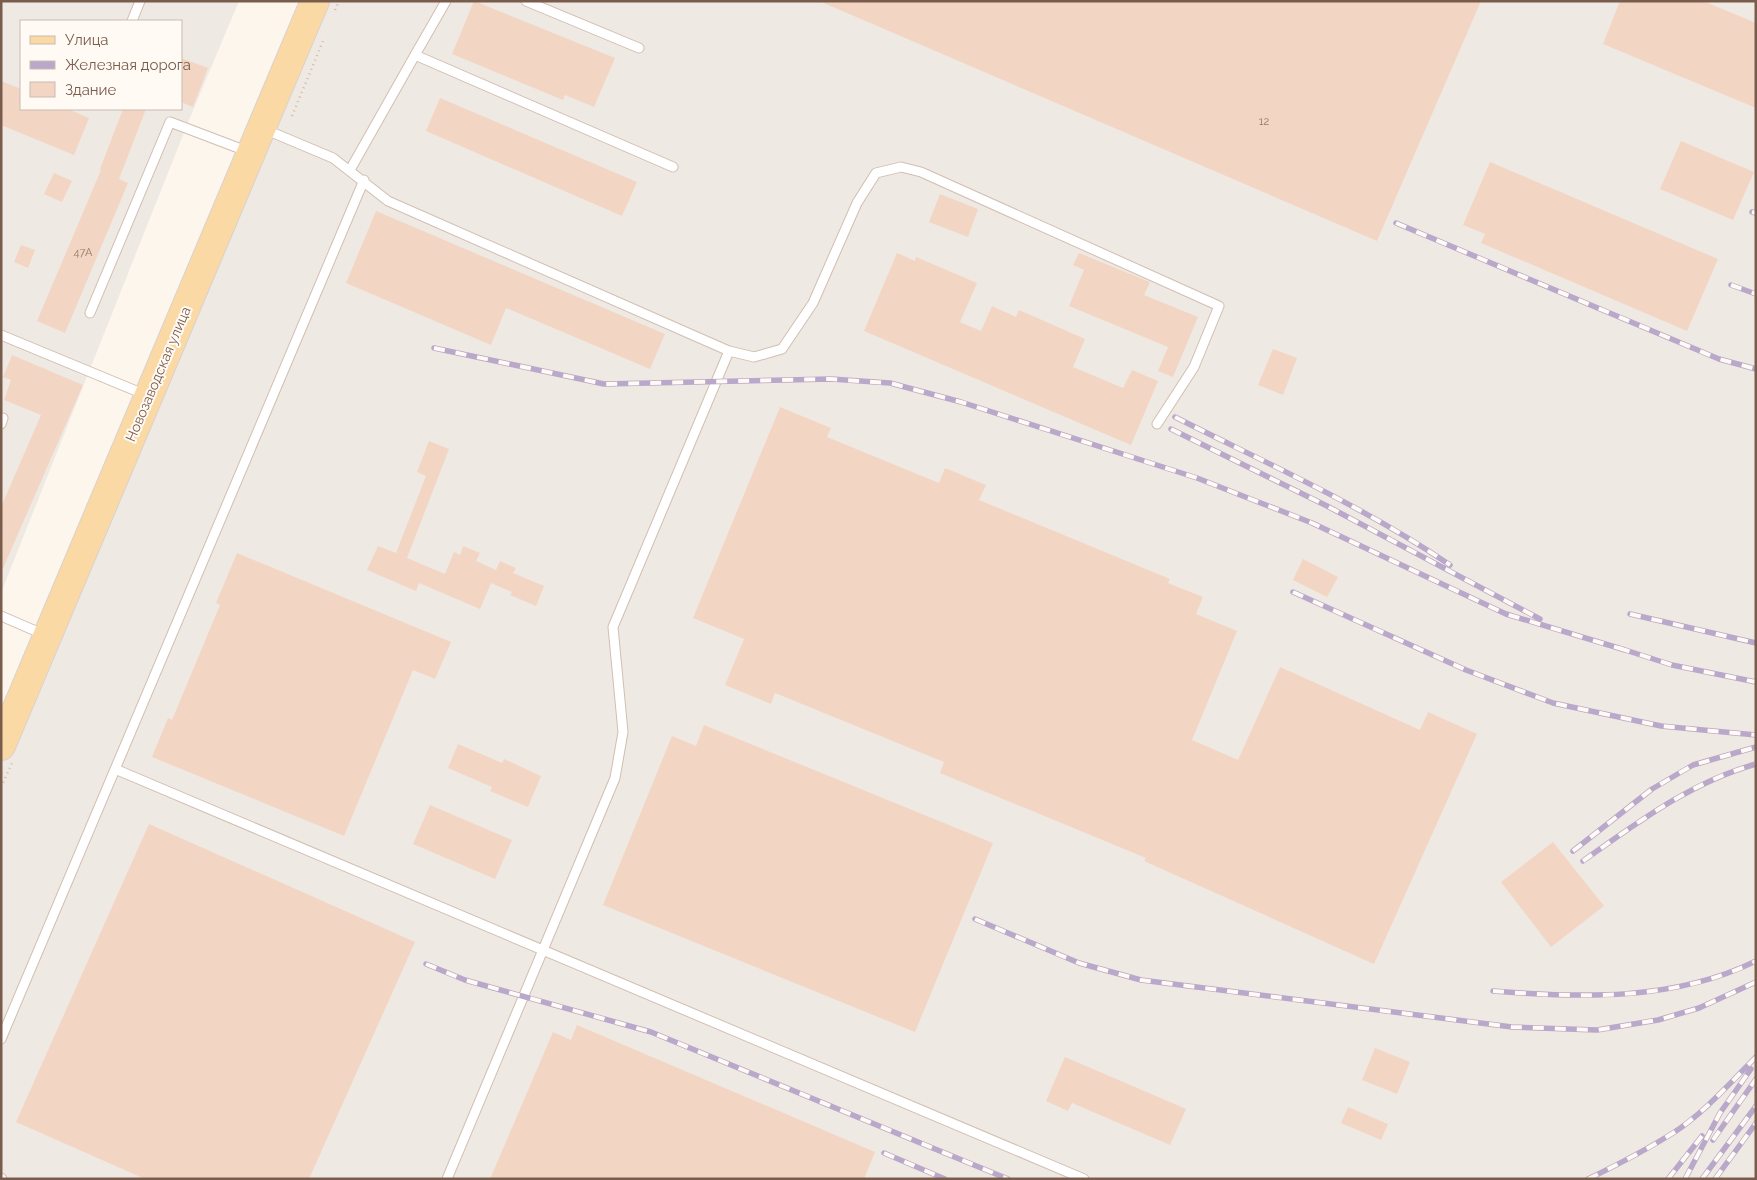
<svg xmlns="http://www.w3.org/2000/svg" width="1757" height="1180" viewBox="0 0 1757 1180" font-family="Raleway,sans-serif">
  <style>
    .industrial { fill: #efe9e4; fill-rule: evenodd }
    .building { fill: #f3d5c3 }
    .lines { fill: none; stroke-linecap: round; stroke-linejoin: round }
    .lane-casing { stroke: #d1beb0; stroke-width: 11 }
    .primary-casing { stroke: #dad1cd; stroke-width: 30 }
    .path { stroke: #d9b8a5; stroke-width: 2.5; stroke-dasharray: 1 4; stroke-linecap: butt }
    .lane { stroke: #fff; stroke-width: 9 }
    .primary { stroke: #fbd9a5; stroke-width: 28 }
    .rail-casing { stroke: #b9a8c9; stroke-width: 5.5 }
    .rail { stroke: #fffaf3; stroke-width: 4; stroke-dasharray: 11; stroke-linecap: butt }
    .labels { text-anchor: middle; stroke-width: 4; stroke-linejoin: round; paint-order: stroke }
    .number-label { font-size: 11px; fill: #987a6a }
    .street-label { font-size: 14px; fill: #7a5c4d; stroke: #fffaf3 }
  </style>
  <rect width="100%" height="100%" fill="#fdf6ec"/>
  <path class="industrial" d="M1,1H239L189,120L1,593ZM21,21H181V109H21Z
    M315,1H1756V1179H1V746Z"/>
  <path class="building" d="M474,1L615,58L594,107L565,95L563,100L452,54Z
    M819,1H1481L1377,241Z
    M1620,1H1703L1756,23V108L1603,44Z
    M181,58L208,68L193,107L181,102Z
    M1,81L21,89V109H68L89,118L74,155L1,125Z
    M440,98L637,182L622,216L426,131Z
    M123,109H146L119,179L128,183L65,333L37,321L101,170L100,169Z
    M1681,141L1754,172L1733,220L1660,189Z
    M1490,162L1718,259L1687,331L1481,243L1485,234L1463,225Z
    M54,173L72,181L62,202L44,194Z
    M940,194L978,209L968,237L929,222Z
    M376,211L665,334L650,369L506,308L491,345L346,283Z
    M21,245L35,250L28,268L14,262Z
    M897,253L915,261L916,257L977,283L960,322L981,331L992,306L1016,317L1019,310L1085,339L1073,367L1123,388L1132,370L1158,381L1131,445L864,331Z
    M1079,253L1150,282L1144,295L1198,317L1173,377L1158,371L1168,347L1069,306L1084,270L1073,265Z
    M1273,349L1297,358L1283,395L1258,385Z
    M12,355L83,385L1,573V507L41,415L4,400L11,380L3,377Z
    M780,407L831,428L827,437L939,483L945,468L986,485L979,500L1170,579L1168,583L1203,597L1196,614L1237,631L1192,740L1238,760L1280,667L1420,730L1428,712L1477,734L1374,964L1144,861L1146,858L940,773L944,762L775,693L771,704L725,685L744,639L693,618Z
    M429,441L449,449L407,558L445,574L454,552L460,555L463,546L480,553L476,561L496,570L500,561L516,568L513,573L544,586L536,606L510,595L512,592L491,583L480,609L419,583L416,591L367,570L378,546L396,553L426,476L417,472Z
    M237,553L451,642L435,679L413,670L344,836L152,757L168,718L172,720L220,605L216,603Z
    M1303,559L1338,577L1327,597L1293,580Z
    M704,725L993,843L915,1032L603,905L672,736L696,746Z
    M458,744L502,763L504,759L541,776L528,807L490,791L492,787L448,768Z
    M430,805L512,840L495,879L413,844Z
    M149,824L415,942L309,1179H145L16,1122Z
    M1553,842L1604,906L1551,947L1501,882Z
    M577,1025L875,1152L864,1179H490L553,1032L571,1040Z
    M1375,1048L1410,1062L1397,1094L1362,1080Z
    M1065,1057L1186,1109L1170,1145L1072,1103L1068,1111L1046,1101Z
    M1348,1107L1388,1124L1381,1140L1341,1123Z"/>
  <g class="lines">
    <g class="lane-casing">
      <path id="lane" d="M526,1L639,48
        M132,21L140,1
        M415,55L446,1
        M264,129L333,158L388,201L729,351L754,357L782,349L813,303L857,203L876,173L901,167L921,172L1219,306L1194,367L1157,424
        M350,170L415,55L673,167
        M90,313L170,122L249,152
        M1,335L146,395
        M1,424L3,418
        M1,616L45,635
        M115,769L1084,1179
        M1,1039L364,180
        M1,1178L2,1179
        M447,1179L615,778L623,732L613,627L729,351"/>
    </g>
    <g class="primary-casing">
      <path id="primary" d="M1,746L315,1"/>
    </g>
    <path class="path" d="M335,10L339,1
      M292,116L323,41
      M1,787L12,763"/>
    <use href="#lane" class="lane"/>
    <use href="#primary" class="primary"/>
    <g class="rail-casing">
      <path id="rail" d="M1752,212L1756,213
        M1396,223L1719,359L1756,369
        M1731,285L1756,294
        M434,348L604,384L831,379L890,383L961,402L1197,478L1312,523L1506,614L1625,650
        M1175,417C1268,464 1363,506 1450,565
        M1171,429L1327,506L1540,619
        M1293,592L1466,670L1553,703L1661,726L1756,735
        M1630,614L1756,643
        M1619,648L1672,665L1756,682
        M1573,851L1652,789L1693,765L1756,747
        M1583,861C1637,823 1691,782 1756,764
        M975,919L1079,963L1141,980L1512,1027L1597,1030L1658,1020L1699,1008L1756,982
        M426,964L465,980L651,1032L1008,1179
        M1493,991C1581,998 1675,1001 1756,961
        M1713,1140L1756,1079
        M884,1153L945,1179
        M1588,1179C1617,1165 1646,1150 1673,1133C1704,1113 1730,1083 1756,1057
        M1668,1179L1702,1136
        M1685,1179L1720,1113L1751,1069
        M1702,1179L1756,1106
        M1715,1179L1756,1123"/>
    </g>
    <use href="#rail" class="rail"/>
  </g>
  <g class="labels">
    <g class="number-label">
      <text x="1264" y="125">12</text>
      <text x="83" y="256">47А</text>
    </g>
    <g class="street-label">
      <text transform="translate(158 374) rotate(-67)" y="5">Новозаводская улица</text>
    </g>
  </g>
  <rect width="1757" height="1180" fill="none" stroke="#7a5c4d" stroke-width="5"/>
  <rect x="20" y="20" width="162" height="90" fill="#fffaf3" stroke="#cabbb1"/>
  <rect x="30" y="36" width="25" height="8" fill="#fbd9a5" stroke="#cabbb1"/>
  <text x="65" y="45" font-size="15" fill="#7a5c4d">Улица</text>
  <rect x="30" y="61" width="25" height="8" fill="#b9a8c9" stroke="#cabbb1"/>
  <text x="65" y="70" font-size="15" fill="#7a5c4d">Железная дорога</text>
  <rect x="30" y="82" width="25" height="15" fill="#f3d5c3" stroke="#cabbb1"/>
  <text x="65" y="95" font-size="15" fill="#7a5c4d">Здание</text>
</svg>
